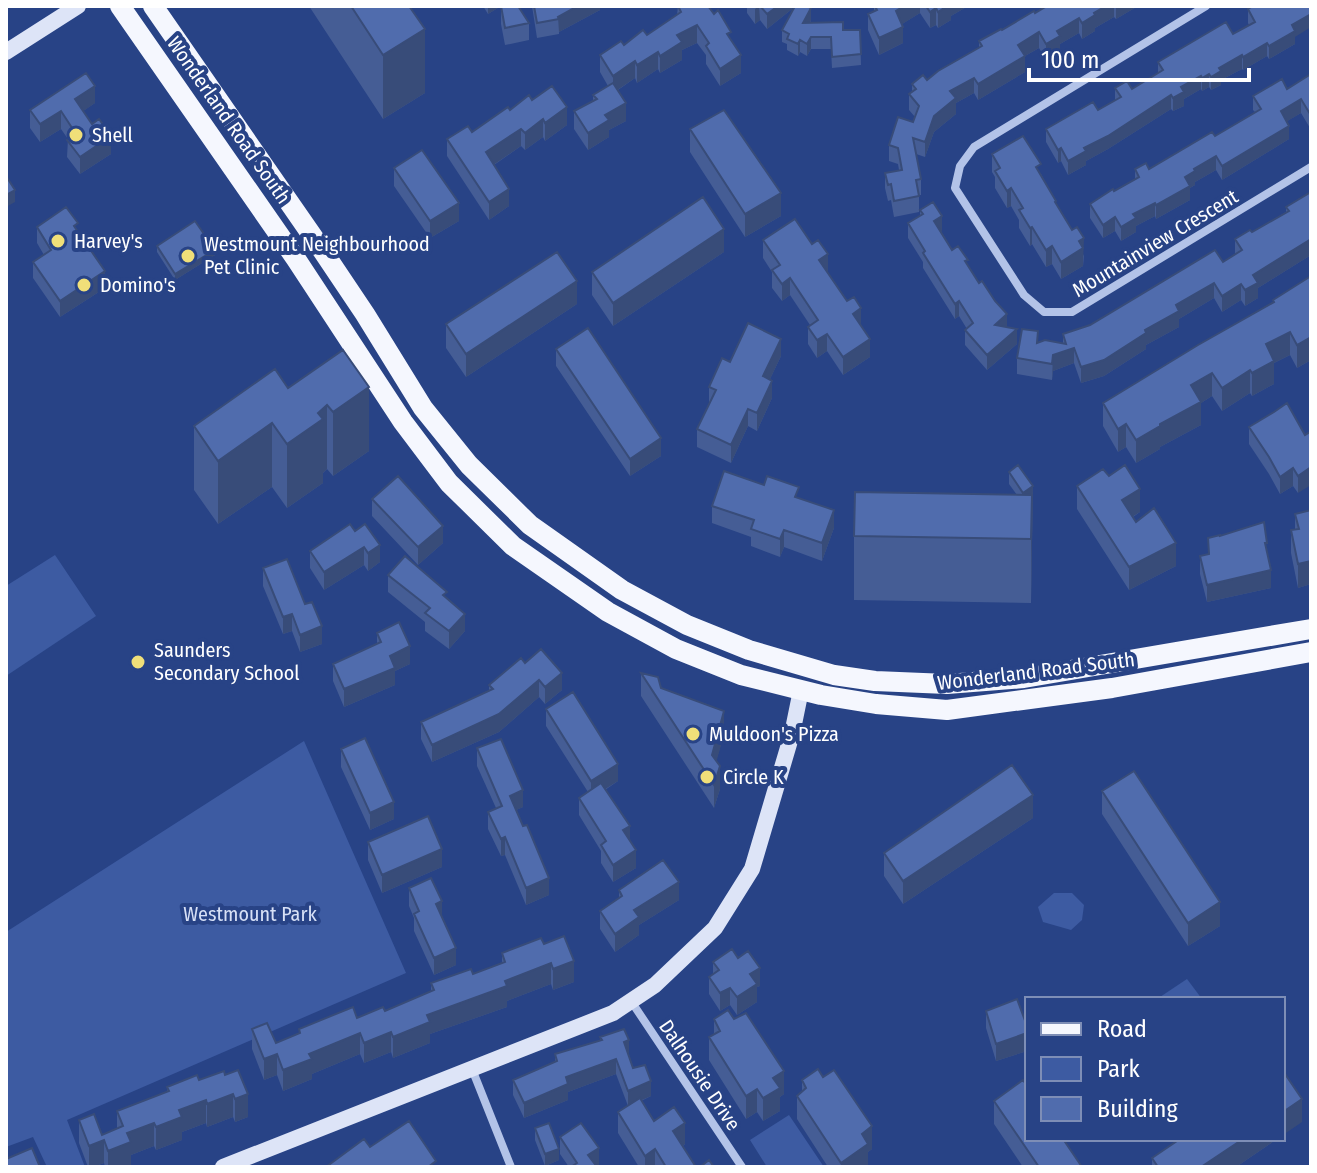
<svg xmlns="http://www.w3.org/2000/svg" width="1317" height="1173" viewBox="0 0 1317 1173" font-family="'Fira Sans Condensed',sans-serif">
  <style>
    .green { fill: #3d5ba2 }
    .lines { fill: none; stroke-linecap: round; stroke-linejoin: round }
    .street { stroke: #b3c3e8; stroke-width: 8 }
    .secondary { stroke: #dde4f7; stroke-width: 16 }
    .primary { stroke: #f5f7fe; stroke-width: 20 }
    .wall { fill: #455d95 }
    .shaded-wall { fill: #384c79 }
    .building { fill: #506cad; stroke: #384c79; stroke-width: 2 }
    .poi-dot { fill: #f0df79; stroke: #284386; stroke-width: 3 }
    .labels { text-anchor: middle; stroke-width: 8; stroke-linejoin: round; paint-order: stroke }
    .street-label { font-size: 20px; fill: #fff; stroke: #284386 }
    .poi-label { font-size: 20px; fill: #fff; stroke: #284386; text-anchor: start }
    .park-label { font-size: 20px; fill: #d7e0f6; stroke: #284386 }
  </style>
  <rect width="100%" height="100%" fill="#284386"/>
  <path class="green" d="M55,555L96,616L6,676V586Z
    M304,741L406,973L67,1120L85,1167H47L33,1137L6,1147V932Z
    M1054,893H1072L1084,905L1082,920L1071,930L1043,922L1038,907Z
    M1187,979L1202,999H1157Z
    M789,1115L824,1167H767L750,1140Z"/>
  <g class="lines">
    <path class="street" d="M1206,6L974,147L960,166L955,188L1024,295L1044,312H1072L1311,167
      M631,1001L742,1167
      M472,1069L511,1167"/>
    <path class="secondary" d="M6,52L78,6
      M223,1167L613,1013L655,985L715,928L752,869L792,734L801,690"/>
    <path class="primary" d="M120,6L296,259L403,422L449,483L513,546L608,612L676,649L741,675L821,695L876,704L947,710L1112,688L1311,652
      M153,6L318,244L365,314L423,408L469,465L530,525L622,590L687,625L749,650L834,675L875,681L947,684L1024,678L1311,629"/>
  </g>
  <path class="wall" d="M309,6H409L425,93L383,119Z
    M483,6H501L488,14Z
    M501,6L529,23V40L505,45L501,24Z
    M532,6H600V10L559,32V34L537,38Z
    M678,6L731,40L741,73L720,86L706,64V55L697,43L682,50V60L660,73L658,69L637,83L635,78L618,90L626,121L609,130V137L588,150L574,129V111L593,101V95L608,86L600,72V55L647,35L677,15Z
    M747,6H792V9L767,29L760,20L755,24L747,13Z
    M874,6H968L951,16V20L938,28L936,25L930,28L920,13L902,24L903,43L879,55L868,30V14L874,11Z
    M1047,6H1138L1116,19L1114,17L1095,28V31L1082,39L1079,33L1060,44V52L1046,60L1039,48L1025,56V72L978,100L974,93L956,103V114L934,132L925,157L916,154L921,179V195H919V212L894,217L891,200L888,201L885,188V173L899,170L898,164L889,161V145L913,122L915,117L909,110V94L912,91V84L927,80L979,48V41Z
    M1248,9L1295,37V44L1269,59L1267,56L1243,70L1242,69L1221,80V85L1211,90L1209,87L1202,91L1201,89L1184,99V106L1173,111L1171,109L1108,149L1086,161V165L1068,175L1061,161L1058,163L1046,142V129L1098,110L1115,100V88L1132,89L1158,73V62L1233,34L1249,25L1248,23Z
    M811,20L810,23L843,30H860L861,65L832,68L831,49H811L807,56L800,52L798,56L787,50V44L782,42V30Z
    M1311,74L1310,128L1301,113L1287,121L1289,139L1222,180L1216,170L1195,182V185L1190,188V200L1156,219L1155,216L1136,226V232L1121,241L1115,231L1103,238L1090,218V204L1135,180V169H1149L1215,136L1255,112L1253,110V96L1287,89Z
    M532,100L567,125L545,141L543,137L525,150L521,146L494,165L509,206L489,220L447,156V139L472,132L510,110Z
    M95,103L83,111L111,154L80,174L67,157L68,139L61,129L40,142L30,128V110Z
    M690,129L781,216L745,237L690,152Z
    M992,154L1041,174L1084,256L1083,266L1061,279L1052,264L1046,267L1032,244L1030,246L1019,228V220L1011,206L1007,208L995,188V177L992,172Z
    M394,168L459,221L430,238L394,186Z
    M1311,192V255L1258,288V298L1245,306L1241,300L1222,312L1214,298L1179,319V327L1146,345V349L1104,376L1081,383L1074,363L1053,371L1052,380L1017,374V358L1038,343H1063V334L1090,325L1223,262L1235,254V239L1252,232L1286,212V207Z
    M920,210L942,231L940,232L952,250L968,266L1017,344L987,370L965,345V330L967,329L959,316L955,319L923,268V262L908,238V223L920,216Z
    M37,227L78,231L105,288L60,317L33,278V262L44,255L37,243Z
    M763,240L828,271L827,272L861,326L870,357L843,375L827,351L817,358L808,344V327L810,325L790,295L782,301L772,288V272L763,258Z
    M157,246L215,255L175,280L157,252Z
    M724,252L613,326L592,295V272Z
    M1311,276V360L1297,368L1290,355L1274,363V384L1252,396L1250,393L1222,411L1212,396L1201,403V425L1160,447V449L1136,463L1126,447L1118,452L1103,426V403L1273,302V300Z
    M577,304L466,377L446,348V324Z
    M556,349L661,456L630,476L556,366Z
    M343,350L369,451L333,476L327,469L323,473V483L287,508L272,487L218,524L194,490V426L288,388Z
    M781,356L770,379L772,398L757,431L748,426L731,463L697,447V429L709,404V387L730,362Z
    M1249,427L1305,435L1298,493L1293,486L1280,494L1269,474L1249,444Z
    M1009,472L1033,486L1031,603L854,600V536L1017,495L1009,484Z
    M1077,486L1140,512L1133,517L1136,522L1176,566L1129,590L1077,509Z
    M799,498L834,528L822,561L784,547L780,557L751,546V537L712,523V506Z
    M372,499L443,543L418,565L372,516Z
    M1311,510V584L1298,588L1291,553V530H1295V514Z
    M350,524L380,562L368,571L364,565L324,590L310,568V551Z
    M1220,536L1267,554L1271,588L1207,602L1200,574V556L1208,555V538Z
    M263,568L322,644L300,652L292,631L283,634L263,586Z
    M388,575L447,598L465,631L449,649L425,631V622L388,592Z
    M377,633L410,664L395,671V685L344,707L333,681V664L377,644Z
    M525,663L562,690L545,704L539,697L499,732L432,762L421,739V722L489,691V685Z
    M641,673L724,734L716,761L720,789L714,808L641,696Z
    M546,709L618,781L605,790L630,841L636,868L613,882L601,863V851L579,815V798L588,792L546,726Z
    M477,748L523,807L516,810L549,895L526,905L505,855L501,856L488,829V812L496,808L477,766Z
    M341,749L394,819L370,830L341,767Z
    M1102,791L1220,926L1188,946L1102,814Z
    M1033,818L903,904L884,876V853Z
    M368,842L442,867L382,893L368,860Z
    M409,888L442,917L456,965L434,975L414,931V918L409,906Z
    M619,890L679,900L639,925V935L615,952L600,929V911L619,899Z
    M544,944L574,982L553,990L551,984L507,1001V1007L430,1034V1043L393,1058L391,1052L364,1063L360,1054L312,1074V1079L283,1091L277,1075L264,1080L252,1049V1029L276,1043L299,1033V1029L357,1018L385,1011L431,992V983L473,974L502,963V953Z
    M713,962L760,986L757,987V1002L737,1015L730,1005L720,1011L709,994V977L713,974Z
    M986,1011L1027,1026V1051L996,1061L986,1028Z
    M714,1019L784,1094L780,1097V1111L763,1121L757,1112L746,1119L709,1060V1037L714,1035Z
    M600,1037L629,1055L633,1068L651,1096L641,1101L654,1121L685,1144L683,1146L696,1167H639L618,1133V1112L628,1106L616,1074L568,1092V1100L524,1118L513,1095V1080L555,1062V1054L600,1041Z
    M224,1071L248,1117L235,1122L233,1117L207,1127L206,1123L182,1132V1140L156,1150L154,1146L131,1155V1166L127,1167H105L104,1163L93,1167H88L79,1143V1120L102,1135L117,1129V1111L167,1092V1087L199,1080Z
    M802,1080L872,1149L868,1152V1167H828L797,1119V1096L802,1092Z
    M994,1101L1082,1167H1023L994,1124Z
    M535,1128L559,1160L545,1166L535,1140Z
    M560,1137L599,1165L597,1167H569L560,1154Z
    M1180,1139H1277L1236,1167H1152V1158Z"/>
  <path class="shaded-wall" d="M488,6H501L488,14Z
    M578,6H600V10L559,32L558,17Z
    M759,6L760,20L755,24V9Z
    M778,6H792V9L767,29V14Z
    M904,6H920V13L896,28V11Z
    M947,6H968L951,16V20L938,28V12Z
    M1106,6H1114V17L1095,28V31L1082,39V23L1094,13Z
    M1116,6H1138L1116,19Z
    M811,8V20L803,35V23Z
    M936,8V25L930,28V12Z
    M1311,14V27L1295,37V44L1269,59V46L1292,25Z
    M1079,18V33L1060,44V52L1046,60V44L1057,31Z
    M697,25V43L682,50V60L660,73V56L677,35Z
    M903,27V43L879,55V38Z
    M425,29V93L383,119V55Z
    M1039,32V48L1025,56V72L978,100V84L1018,45Z
    M811,37V49L807,56V44Z
    M800,40V52L798,56V44Z
    M1267,43V56L1243,70V57Z
    M658,52V69L637,83V65Z
    M741,55V73L720,86V69Z
    M1242,55V69L1221,80V85L1211,90V77L1219,68Z
    M635,61V78L613,93V76Z
    M1209,74V87L1202,91V78Z
    M1201,76V89L1184,99V106L1173,111V98L1181,87Z
    M974,78V93L956,103V114L934,132L925,157V142L934,116L950,91Z
    M95,86V103L75,117V99Z
    M1171,95V109L1108,149L1086,161V165L1068,175V161L1084,148Z
    M1301,99V113L1281,125V111Z
    M626,103V121L609,130V137L588,150V133L605,115Z
    M567,107V125L545,141V123Z
    M61,111V129L40,142V124Z
    M543,119V137L525,150V133Z
    M1289,126V139L1222,180V166Z
    M521,129V146L486,170V152Z
    M111,136V154L80,174V157Z
    M1061,148V161L1058,163V150Z
    M1216,156V170L1195,182V185L1190,188V200L1156,219V205L1194,169Z
    M1011,188V206L1007,208V191Z
    M509,189V206L489,220V202Z
    M15,190V202L6,207V195Z
    M781,193V216L745,237V214Z
    M459,203V221L430,238V221Z
    M1155,203V216L1136,226V232L1121,241V227L1133,214Z
    M942,216V231L934,236V221Z
    M1115,217V231L1103,238V225Z
    M1032,227V244L1030,246V228Z
    M724,229V252L613,326V303Z
    M1084,238L1083,266L1061,279V262L1079,241Z
    M1311,239V255L1258,288V298L1245,306V290L1253,275Z
    M1052,246V264L1046,267V250Z
    M215,250V255L175,280V274Z
    M828,254V271L819,278V260Z
    M105,271V288L60,317V301Z
    M790,278V295L782,301V284Z
    M577,281V304L466,377V354Z
    M1214,283V298L1179,319V327L1146,345V349L1104,376L1081,383V367L1145,330L1176,305Z
    M1241,284V300L1222,312V296Z
    M959,301V316L955,319V304Z
    M861,308V325L853,314Z
    M1007,314V329L995,325Z
    M1017,329V344L987,370V355Z
    M1290,332V355L1274,363V384L1252,396V373L1266,344Z
    M827,334V351L817,358V340Z
    M1311,337V360L1297,368V345Z
    M781,339V356L763,394V376Z
    M870,339V357L843,375V357Z
    M1074,348V363L1053,371L1052,380L1053,355Z
    M1250,370V393L1222,411V388Z
    M1212,373V396L1201,403V425L1160,447V449L1136,463V440L1160,424L1191,385Z
    M772,381V398L757,431V413Z
    M369,387V451L333,476V412Z
    M327,405V469L323,473V483L287,508V444Z
    M748,409V426L731,463V445Z
    M272,423V487L218,524V461Z
    M1126,424V447L1118,452V429Z
    M661,438V456L630,476V459Z
    M1311,467V485L1298,493V476Z
    M1293,468V486L1280,494V477Z
    M1033,486L1031,603V539L1023,504V493Z
    M1140,489V512L1122,523V500Z
    M834,510V528L822,561V543Z
    M443,526V543L418,565V547Z
    M784,530V547L780,557V539Z
    M1176,543V566L1129,590V567Z
    M380,545V562L368,571V553Z
    M364,547V565L324,590V572Z
    M1311,561V584L1298,588V564Z
    M1271,570V588L1207,602V585Z
    M292,614V631L283,634V617Z
    M465,614V631L449,649V631Z
    M322,626V644L300,652V635Z
    M410,646V664L395,671V685L344,707V689L390,656Z
    M562,673V690L545,704V687Z
    M539,680V697L499,732L432,762V745Z
    M724,711V734L712,778V755Z
    M618,764V781L591,798V781Z
    M720,766V789L714,808V785Z
    M523,790V807L510,813V796Z
    M1033,795V818L903,904V881Z
    M394,802V819L370,830V813Z
    M630,826V843L623,830Z
    M505,837V855L501,856V839Z
    M442,849V867L382,893V875Z
    M636,850V868L613,882V865Z
    M549,878V895L526,905V888Z
    M679,882V900L639,925V935L615,952V934L634,910Z
    M442,901V919L436,904Z
    M1220,902V926L1188,946V923Z
    M456,948V965L434,975V958Z
    M574,961V982L553,990V969Z
    M551,963V984L507,1001V1007L430,1034V1043L393,1058V1037L427,1015L505,981Z
    M760,968V986L757,987V1002L737,1015V997L750,974Z
    M730,988V1005L720,1011V993Z
    M391,1032V1052L364,1063V1043Z
    M360,1033V1054L312,1074V1079L283,1091V1070L309,1054Z
    M1027,1033V1051L996,1061V1044Z
    M629,1040V1055L624,1042Z
    M277,1054V1075L264,1080V1059Z
    M616,1059V1074L568,1092V1100L524,1118V1103L566,1077Z
    M784,1071V1094L780,1097V1111L763,1121V1098L773,1078Z
    M651,1081V1096L628,1106V1091Z
    M757,1089V1112L746,1119V1096Z
    M233,1094V1117L207,1127V1104Z
    M248,1094V1117L235,1122V1099Z
    M1302,1099V1122L1283,1135V1112Z
    M206,1100V1123L182,1132V1140L156,1150V1127L179,1110Z
    M154,1123V1146L131,1155V1166L127,1167H108V1151L127,1133Z
    M685,1123V1144L673,1153V1131Z
    M872,1126V1149L868,1152V1167H841V1163L862,1134Z
    M1243,1139H1277L1236,1167H1201Z
    M104,1140V1163L93,1167H89V1146Z
    M599,1148V1165L596,1167L588,1155Z
    M559,1149V1160L545,1166V1154Z
    M655,1149V1167H645V1156Z"/>
  <path class="building" d="M351,6H409L425,29L383,55Z
    M501,6H518L529,23L505,28Z
    M534,6H578L558,17L559,19L537,23Z
    M678,6H708L714,14L718,10L731,32L727,34L741,55L720,69L706,46L709,43L697,25L677,35L682,42L660,56L658,52L637,65L635,61L613,76L600,55L621,41L624,45L643,30L647,35L681,12Z
    M760,6H778L767,14Z
    M795,6H807L811,8L803,23L843,22V30H860L861,54L832,57L831,37H811L807,44L800,40L798,44L787,39L789,34L782,30Z
    M875,6H904L896,11L903,27L879,38L868,14L877,10Z
    M926,6H947L938,12L936,8L930,12Z
    M1047,6H1106L1094,13L1095,15L1082,23L1079,18L1057,31L1060,36L1046,44L1039,32L1018,45L1025,56L978,84L974,78L950,91L956,98L934,116L925,142L913,138L921,179L916,180L919,196L894,201L891,184L888,185L885,173L902,170L898,148L889,145L898,117L913,122L919,106L909,94L916,89L912,84L923,75L927,80L938,71L982,46L979,41L1001,29L1002,30L1034,11L1035,13Z
    M1253,6H1311V14L1292,25L1295,31L1269,46L1267,43L1243,57L1242,55L1219,68L1221,71L1211,77L1209,74L1202,78L1201,76L1181,87L1184,92L1173,98L1171,95L1108,136L1084,148L1086,151L1068,161L1061,148L1058,150L1046,129L1093,102L1098,110L1121,97L1115,88L1127,81L1132,89L1163,70L1158,62L1226,22L1233,34L1255,22L1248,9Z
    M86,73L95,86L75,99L92,124L99,119L111,136L80,157L67,140L76,134L61,111L40,124L30,110Z
    M1311,74V113L1310,114L1301,99L1281,111L1289,126L1222,166L1216,156L1194,169L1195,171L1185,177L1190,186L1156,205L1155,203L1133,214L1136,218L1121,227L1115,217L1103,225L1090,204L1113,189L1114,191L1139,177L1135,169L1146,163L1149,169L1212,132L1215,136L1261,109L1253,96L1282,79L1287,89Z
    M613,83L626,103L605,115L609,120L588,133L574,111L597,99L593,95Z
    M552,86L567,107L545,123L543,119L525,133L521,129L486,152L509,189L489,202L447,139L468,126L472,132L508,107L510,110L529,95L532,100Z
    M724,110L781,193L745,214L690,129Z
    M1023,136L1041,164L1036,167L1056,201L1055,202L1072,230L1077,227L1084,238L1079,241L1083,248L1061,262L1052,246L1046,250L1032,227L1030,228L1019,210L1023,208L1011,188L1007,191L995,171L1000,168L992,154Z
    M422,150L459,203L430,221L394,168Z
    M6,176L15,190L6,195Z
    M1311,192V239L1253,275L1258,283L1245,290L1241,284L1222,296L1214,283L1176,305L1179,311L1145,330L1146,333L1104,360L1081,367L1074,348L1053,355L1052,364L1017,358L1022,329L1038,331L1037,343L1045,340L1066,344L1063,334L1090,325L1215,250L1223,262L1242,250L1235,239L1250,230L1252,232L1289,211L1286,207Z
    M703,197L724,229L613,303L592,272Z
    M933,202L942,216L934,221L952,250L958,246L968,260L965,261L979,283L982,281L995,301L1007,314L995,325L1017,329L987,355L965,330L973,323L959,301L955,304L923,253L925,251L908,223L923,214L920,210Z
    M66,207L78,223L74,226L105,271L60,301L33,262L51,250L37,227Z
    M795,219L812,244L818,240L828,254L819,260L847,301L854,297L861,308L853,314L870,339L843,357L827,334L817,340L808,327L818,320L790,278L782,284L772,270L780,265L763,240Z
    M195,221L215,250L175,274L157,246Z
    M557,252L577,281L466,354L446,324Z
    M1311,276V337L1297,345L1290,332L1266,344L1274,361L1252,373L1250,370L1222,388L1212,373L1191,385L1201,402L1160,424V426L1136,440L1126,424L1118,429L1103,403L1198,345L1274,302L1273,300Z
    M748,323L781,339L763,376L772,381L757,413L748,409L731,445L697,429L716,390L709,387L722,358L730,362Z
    M588,328L661,438L630,459L556,349Z
    M343,350L369,387L333,412L327,405L318,413L323,419L287,444L272,423L218,461L194,426L275,369L288,388Z
    M1287,403L1305,435L1310,432L1311,434V467L1298,476L1293,468L1280,477L1269,457L1249,427L1274,412Z
    M1018,465L1033,486L1023,493L1009,472Z
    M1125,465L1140,489L1122,500L1136,522L1154,508L1176,543L1129,567L1077,486L1103,469L1109,476Z
    M724,471L764,485L767,476L799,487L795,497L834,510L822,543L784,530L780,539L751,529L754,520L712,506Z
    M398,476L443,526L418,547L372,499Z
    M855,492L1032,495L1031,539L854,536Z
    M1311,510V561L1298,564L1291,530L1299,529L1295,514Z
    M1264,522L1267,543H1265L1271,570L1207,585L1200,556L1209,554L1208,538L1220,535V536Z
    M350,524L355,531L365,524L380,545L368,553L364,547L324,572L310,551Z
    M405,556L447,592L443,595L465,614L449,631L425,613L430,608L388,575Z
    M287,559L305,604L312,602L322,626L300,635L292,614L283,617L263,568Z
    M399,622L410,646L390,656L395,668L344,689L333,664L381,642L377,633Z
    M541,649L562,673L545,687L539,680L499,714L432,745L421,722L493,689L489,685L521,658L525,663Z
    M641,673L658,677L661,688L724,711L712,755L720,766L714,785Z
    M573,692L618,764L591,781L546,709Z
    M365,738L394,802L370,813L341,749Z
    M501,739L523,790L510,796L523,826L527,825L549,878L526,888L505,837L501,839L488,812L502,806L477,748Z
    M1012,765L1033,795L903,881L884,853Z
    M1134,771L1220,902L1188,923L1102,791Z
    M601,783L630,826L623,830L636,850L613,865L601,845L606,841L579,798Z
    M428,816L442,849L382,875L368,842Z
    M663,860L679,882L634,910L639,917L615,934L600,911L622,896L619,890Z
    M431,878L442,901L436,904L456,948L434,958L414,914L419,911L409,888Z
    M564,936L574,961L553,969L551,963L505,981L507,986L427,1015L430,1022L393,1037L391,1032L364,1043L360,1033L309,1054L312,1059L283,1070L277,1054L264,1059L252,1029L267,1023L276,1043L300,1033L299,1029L353,1007L357,1018L383,1007L385,1011L434,990L431,983L471,969L473,974L505,962L502,953L541,938L544,944Z
    M732,949L738,958L748,951L760,968L750,974L757,984L737,997L730,988L720,993L709,977L719,970L713,962Z
    M1017,999L1027,1026V1033L996,1044L986,1011Z
    M728,1010L734,1019L746,1013L784,1071L773,1078L780,1088L763,1098L757,1089L746,1096L709,1037L720,1031L714,1019Z
    M624,1029L629,1040L624,1042L633,1068L645,1065L651,1081L628,1091L616,1059L566,1077L568,1084L524,1103L513,1080L557,1061L555,1054L602,1040L600,1037Z
    M818,1069L823,1077L834,1070L872,1126L862,1134L868,1144L841,1163L797,1096L806,1088L802,1080Z
    M238,1070L248,1094L235,1099L233,1094L207,1104L206,1100L179,1110L182,1117L156,1127L154,1123L127,1133L131,1142L108,1151L104,1140L89,1146L79,1120L94,1114L102,1135L123,1126L117,1111L169,1091L167,1087L197,1075L199,1080L224,1071L225,1075Z
    M1283,1071L1302,1099L1283,1112Z
    M1023,1080L1027,1086V1139H1063L1082,1167H1039L994,1101Z
    M640,1098L654,1121L674,1107L685,1123L673,1131L696,1167H666L655,1149L645,1156L618,1112Z
    M409,1121L436,1161L428,1167H326L364,1139L370,1147Z
    M549,1123L559,1149L545,1154L535,1128Z
    M581,1123L599,1148L588,1155L597,1167H571L577,1163L560,1137Z
    M1180,1139H1243L1201,1167H1158L1152,1158Z
    M32,1148L40,1167H6V1159Z
    M709,1160L714,1167H700Z"/>
  <g class="poi-dot">
    <circle cx="76" cy="135" r="8"/>
    <circle cx="58" cy="241" r="8"/>
    <circle cx="188" cy="256" r="8"/>
    <circle cx="84" cy="285" r="8"/>
    <circle cx="138" cy="662" r="8"/>
    <circle cx="693" cy="734" r="8"/>
    <circle cx="707" cy="777" r="8"/>
  </g>
  <g class="labels">
    <g class="street-label">
      <text transform="translate(229 120) rotate(55)" y="7">Wonderland Road South</text>
      <text transform="translate(1155 243) rotate(-31)" y="7">Mountainview Crescent</text>
      <text transform="translate(1036 671) rotate(-7)" y="7">Wonderland Road South</text>
      <text transform="translate(700 1075) rotate(56)" y="7">Dalhousie Drive</text>
    </g>
    <g class="poi-label">
      <text x="92" y="142">Shell</text>
      <text x="74" y="248">Harvey's</text>
      <text x="204" y="251">Westmount Neighbourhood<tspan x="204" dy="23">Pet Clinic</tspan></text>
      <text x="100" y="292">Domino's</text>
      <text x="154" y="657">Saunders<tspan x="154" dy="23">Secondary School</tspan></text>
      <text x="709" y="741">Muldoon's Pizza</text>
      <text x="723" y="784">Circle K</text>
    </g>
    <g class="park-label">
      <text x="250" y="921">Westmount Park</text>
    </g>
  </g>
  <rect width="1317" height="1173" fill="none" stroke="#ffffff" stroke-width="16"/>
  <rect x="1025" y="997" width="260" height="144" fill="#284386" stroke="#7e8eb6" stroke-width="2"/>
  <rect x="1041" y="1023" width="40" height="12" fill="#f5f7fe" stroke="#7e8eb6" stroke-width="2"/>
  <text x="1097" y="1037" font-size="24" fill="#ffffff">Road</text>
  <rect x="1041" y="1057" width="40" height="24" fill="#3d5ba2" stroke="#7e8eb6" stroke-width="2"/>
  <text x="1097" y="1077" font-size="24" fill="#ffffff">Park</text>
  <rect x="1041" y="1097" width="40" height="24" fill="#506cad" stroke="#7e8eb6" stroke-width="2"/>
  <text x="1097" y="1117" font-size="24" fill="#ffffff">Building</text>
  <path d="M1029 68v12h220v-12" fill="none" stroke="#ffffff" stroke-width="4"/>
  <text x="1041" y="68" font-size="24" fill="#ffffff" stroke="#284386" stroke-width="6" paint-order="stroke">100 m</text>
</svg>
